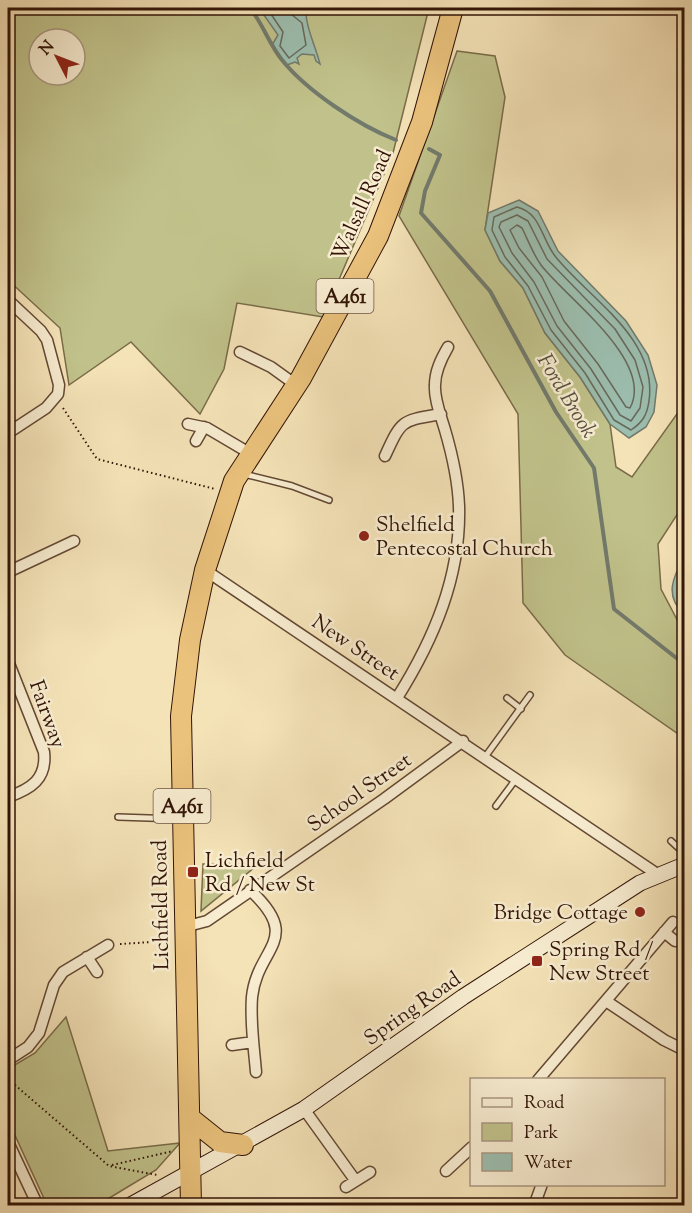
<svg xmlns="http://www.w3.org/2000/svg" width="692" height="1213" viewBox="0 0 692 1213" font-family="'Sorts Mill Goudy',serif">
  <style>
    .green { fill: #c1c28b; stroke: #7a6b49; stroke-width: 1.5; fill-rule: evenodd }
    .water { fill: #9cbeaf; stroke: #727a6c; stroke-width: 1.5 }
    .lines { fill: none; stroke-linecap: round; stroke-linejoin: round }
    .shore { stroke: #67695b; stroke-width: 1.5 }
    .stream { stroke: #727a6c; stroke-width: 4 }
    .lane-casing { stroke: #634833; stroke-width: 8 }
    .street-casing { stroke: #634833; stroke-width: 13 }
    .secondary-casing { stroke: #321407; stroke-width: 17 }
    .highway-casing { stroke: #321407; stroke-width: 22 }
    .path { stroke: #321407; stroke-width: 2; stroke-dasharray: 1.5 3; stroke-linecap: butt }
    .lane { stroke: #f8edd1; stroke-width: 5 }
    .street { stroke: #f8edd1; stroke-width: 10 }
    .secondary { stroke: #f8edd1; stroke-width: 15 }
    .highway { stroke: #eac27c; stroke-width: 20 }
    .poi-dot { fill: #8f2418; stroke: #f8edd1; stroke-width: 2 }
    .labels { text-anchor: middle; stroke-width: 5; stroke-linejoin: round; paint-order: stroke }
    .shield { fill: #f8edd1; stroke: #6d5544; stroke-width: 1.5 }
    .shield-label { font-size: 20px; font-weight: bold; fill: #321407 }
    .street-label { font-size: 21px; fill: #321407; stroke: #f8edd1 }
    .poi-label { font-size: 21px; fill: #321407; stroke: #f8edd1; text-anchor: start }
    .water-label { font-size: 22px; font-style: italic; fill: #575042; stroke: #f8edd1 }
  </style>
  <rect width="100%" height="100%" fill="#f5e3b8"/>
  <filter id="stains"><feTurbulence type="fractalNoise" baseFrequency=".00333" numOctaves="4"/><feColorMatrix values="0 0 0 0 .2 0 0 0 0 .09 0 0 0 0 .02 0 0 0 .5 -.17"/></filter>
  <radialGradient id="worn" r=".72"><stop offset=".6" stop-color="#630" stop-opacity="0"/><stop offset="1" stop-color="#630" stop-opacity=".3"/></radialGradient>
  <path class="green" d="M8,8H429L393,153L323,317L237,303L224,369L200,414L131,342L69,385L60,328L8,280ZM39,39H75V75H39Z
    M457,51L495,56L505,97L485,230L500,261L523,288L545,333L580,377L610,424L616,467L632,477L684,404V504L658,544L661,589L684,633V738L565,655L523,603L518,414L399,216Z
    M260,863L201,911L203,864Z
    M66,1017L108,1151L180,1143L156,1170L111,1197L92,1205H47L8,1120V1069L35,1053Z"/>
  <path class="water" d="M251,8H292L306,14C307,31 316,47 320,64L316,61L314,55L302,54L297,58L299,64L295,62L287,65L272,45L278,35L264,15Z
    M519,200L538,211L558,251L626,321L648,355L657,385L654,412L646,427L629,438L610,424L580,377L545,333L523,288L500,261L485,230L488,213Z
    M684,557V614C664,596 673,577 684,557Z"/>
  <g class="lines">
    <path class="shore" d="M262,8L269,11L283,32L280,46L289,58L306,45L302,23L291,14L289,8
      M517,207C541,213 541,238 555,256C588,298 658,338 649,401C647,415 643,422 631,430L614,420L585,373L551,330L528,286L505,257L492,230L494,217Z
      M517,215L528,221L547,259L615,329L635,360L643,387L640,408L631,421L620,415L591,369L557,326L534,282L512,253L499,227L501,222Z
      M517,225L522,228C528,240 533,254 541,265C566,298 655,361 630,408L626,407L598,364L564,321L542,277L519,248L510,230Z"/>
    <path class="stream" d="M250,8C263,24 269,44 282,60C307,91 358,125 396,140
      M429,149L440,155L425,191L421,213L490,291L556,412L594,468L614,609L684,664"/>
    <g class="lane-casing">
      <path id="lane" d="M244,474L292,486L329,500
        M507,698L521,709
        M485,757L530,695
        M496,806L516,779
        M118,817L179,819
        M671,841L684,853"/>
    </g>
    <g class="street-casing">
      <path id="street" d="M8,300L41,331L47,340L59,385L58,394L46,408L8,433
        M240,352L271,367L296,385
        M188,424L207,428L251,454
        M196,441L204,427
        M385,456C402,419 401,421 441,414
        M205,570L657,874
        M8,572L74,541
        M8,661L44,752C47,779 31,789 8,797
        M397,698C434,639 461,576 459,506C458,480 452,454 445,430C441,416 434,399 435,385C435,371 441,359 448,347
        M250,890C304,940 257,947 252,997C250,1022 254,1048 256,1072
        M184,927L207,921L384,799L463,741
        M664,932L675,941
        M87,957L97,972
        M606,1001L664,1040L684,1050
        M232,1045L253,1042
        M8,1060L28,1047L39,1033L54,985L63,972L108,945
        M538,1080L673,922
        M304,1109L355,1180
        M8,1142L38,1206
        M446,1171L472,1147
        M346,1187L370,1172
        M534,1206L542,1184"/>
    </g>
    <g class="secondary-casing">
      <path id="secondary" d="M129,1206L304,1109L463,997L640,883L684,865"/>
    </g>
    <g class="highway-casing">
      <path id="highway" d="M190,1118L220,1142L243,1145
        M191,1206L181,716L190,640L205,570L234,481L301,378L378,236L422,122L453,8"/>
    </g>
    <path class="path" d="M63,408L97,459L215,489
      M120,944L168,941
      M8,1079L109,1166L157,1175
      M112,1165L173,1151"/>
    <use href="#lane" class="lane"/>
    <use href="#street" class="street"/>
    <use href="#secondary" class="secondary"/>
    <use href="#highway" class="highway"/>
  </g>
  <g class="poi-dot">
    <circle cx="364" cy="536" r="6"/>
    <rect x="187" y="866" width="12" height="12" rx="3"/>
    <circle cx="640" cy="912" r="6"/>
    <rect x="531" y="955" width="12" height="12" rx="3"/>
  </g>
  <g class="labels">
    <g class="shield">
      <rect x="316.5" y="279" width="57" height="34" rx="4.5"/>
      <rect x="153.5" y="789" width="57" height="34" rx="4.5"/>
    </g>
    <g class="shield-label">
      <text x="345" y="303">A461</text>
      <text x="182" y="813">A461</text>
    </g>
    <g class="street-label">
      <text transform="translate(361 205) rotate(-66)" y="7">Walsall Road</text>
      <text transform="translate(356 647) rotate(34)" y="7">New Street</text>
      <text transform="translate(48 714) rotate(70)" y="7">Fairway</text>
      <text transform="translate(359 792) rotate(-35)" y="7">School Street</text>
      <text transform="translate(160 905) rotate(-91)" y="7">Lichfield Road</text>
      <text transform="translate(412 1008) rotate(-35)" y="7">Spring Road</text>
    </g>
    <g class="poi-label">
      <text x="376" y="531">Shelfield<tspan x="376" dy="24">Pentecostal Church</tspan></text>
      <text x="205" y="867">Lichfield<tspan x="205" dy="24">Rd / New St</tspan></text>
      <text x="628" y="919" text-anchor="end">Bridge Cottage</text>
      <text x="549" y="956">Spring Rd /<tspan x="549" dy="24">New Street</tspan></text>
    </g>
    <g class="water-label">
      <text transform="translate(568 395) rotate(59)" y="8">Ford Brook</text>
    </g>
  </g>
  <rect width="692" height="1213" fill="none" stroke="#f5e3b8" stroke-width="30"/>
  <rect x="9" y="9" width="674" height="1195" fill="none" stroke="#321407" stroke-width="3"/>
  <rect x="15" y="15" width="662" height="1183" fill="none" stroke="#321407" stroke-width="1.5"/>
  <rect x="470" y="1078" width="195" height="108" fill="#f8edd1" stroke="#a99680" stroke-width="1.5"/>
  <rect x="482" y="1098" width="30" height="9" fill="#f8edd1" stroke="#a99680" stroke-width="1.5"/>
  <text x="524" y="1108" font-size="18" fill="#321407">Road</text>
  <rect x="482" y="1123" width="30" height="18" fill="#c1c28b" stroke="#a99680" stroke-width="1.5"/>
  <text x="524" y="1138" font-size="18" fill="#321407">Park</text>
  <rect x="482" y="1153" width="30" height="18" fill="#9cbeaf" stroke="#a99680" stroke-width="1.5"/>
  <text x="524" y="1168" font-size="18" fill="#321407">Water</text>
  <g transform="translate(57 57) rotate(312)"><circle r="28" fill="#f8edd1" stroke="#a99680" stroke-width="1.5"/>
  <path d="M0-4.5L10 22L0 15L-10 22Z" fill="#8f2418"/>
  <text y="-9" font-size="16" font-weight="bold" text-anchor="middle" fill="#321407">N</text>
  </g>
  <rect width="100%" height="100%" filter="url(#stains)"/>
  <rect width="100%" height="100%" fill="url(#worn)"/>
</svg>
